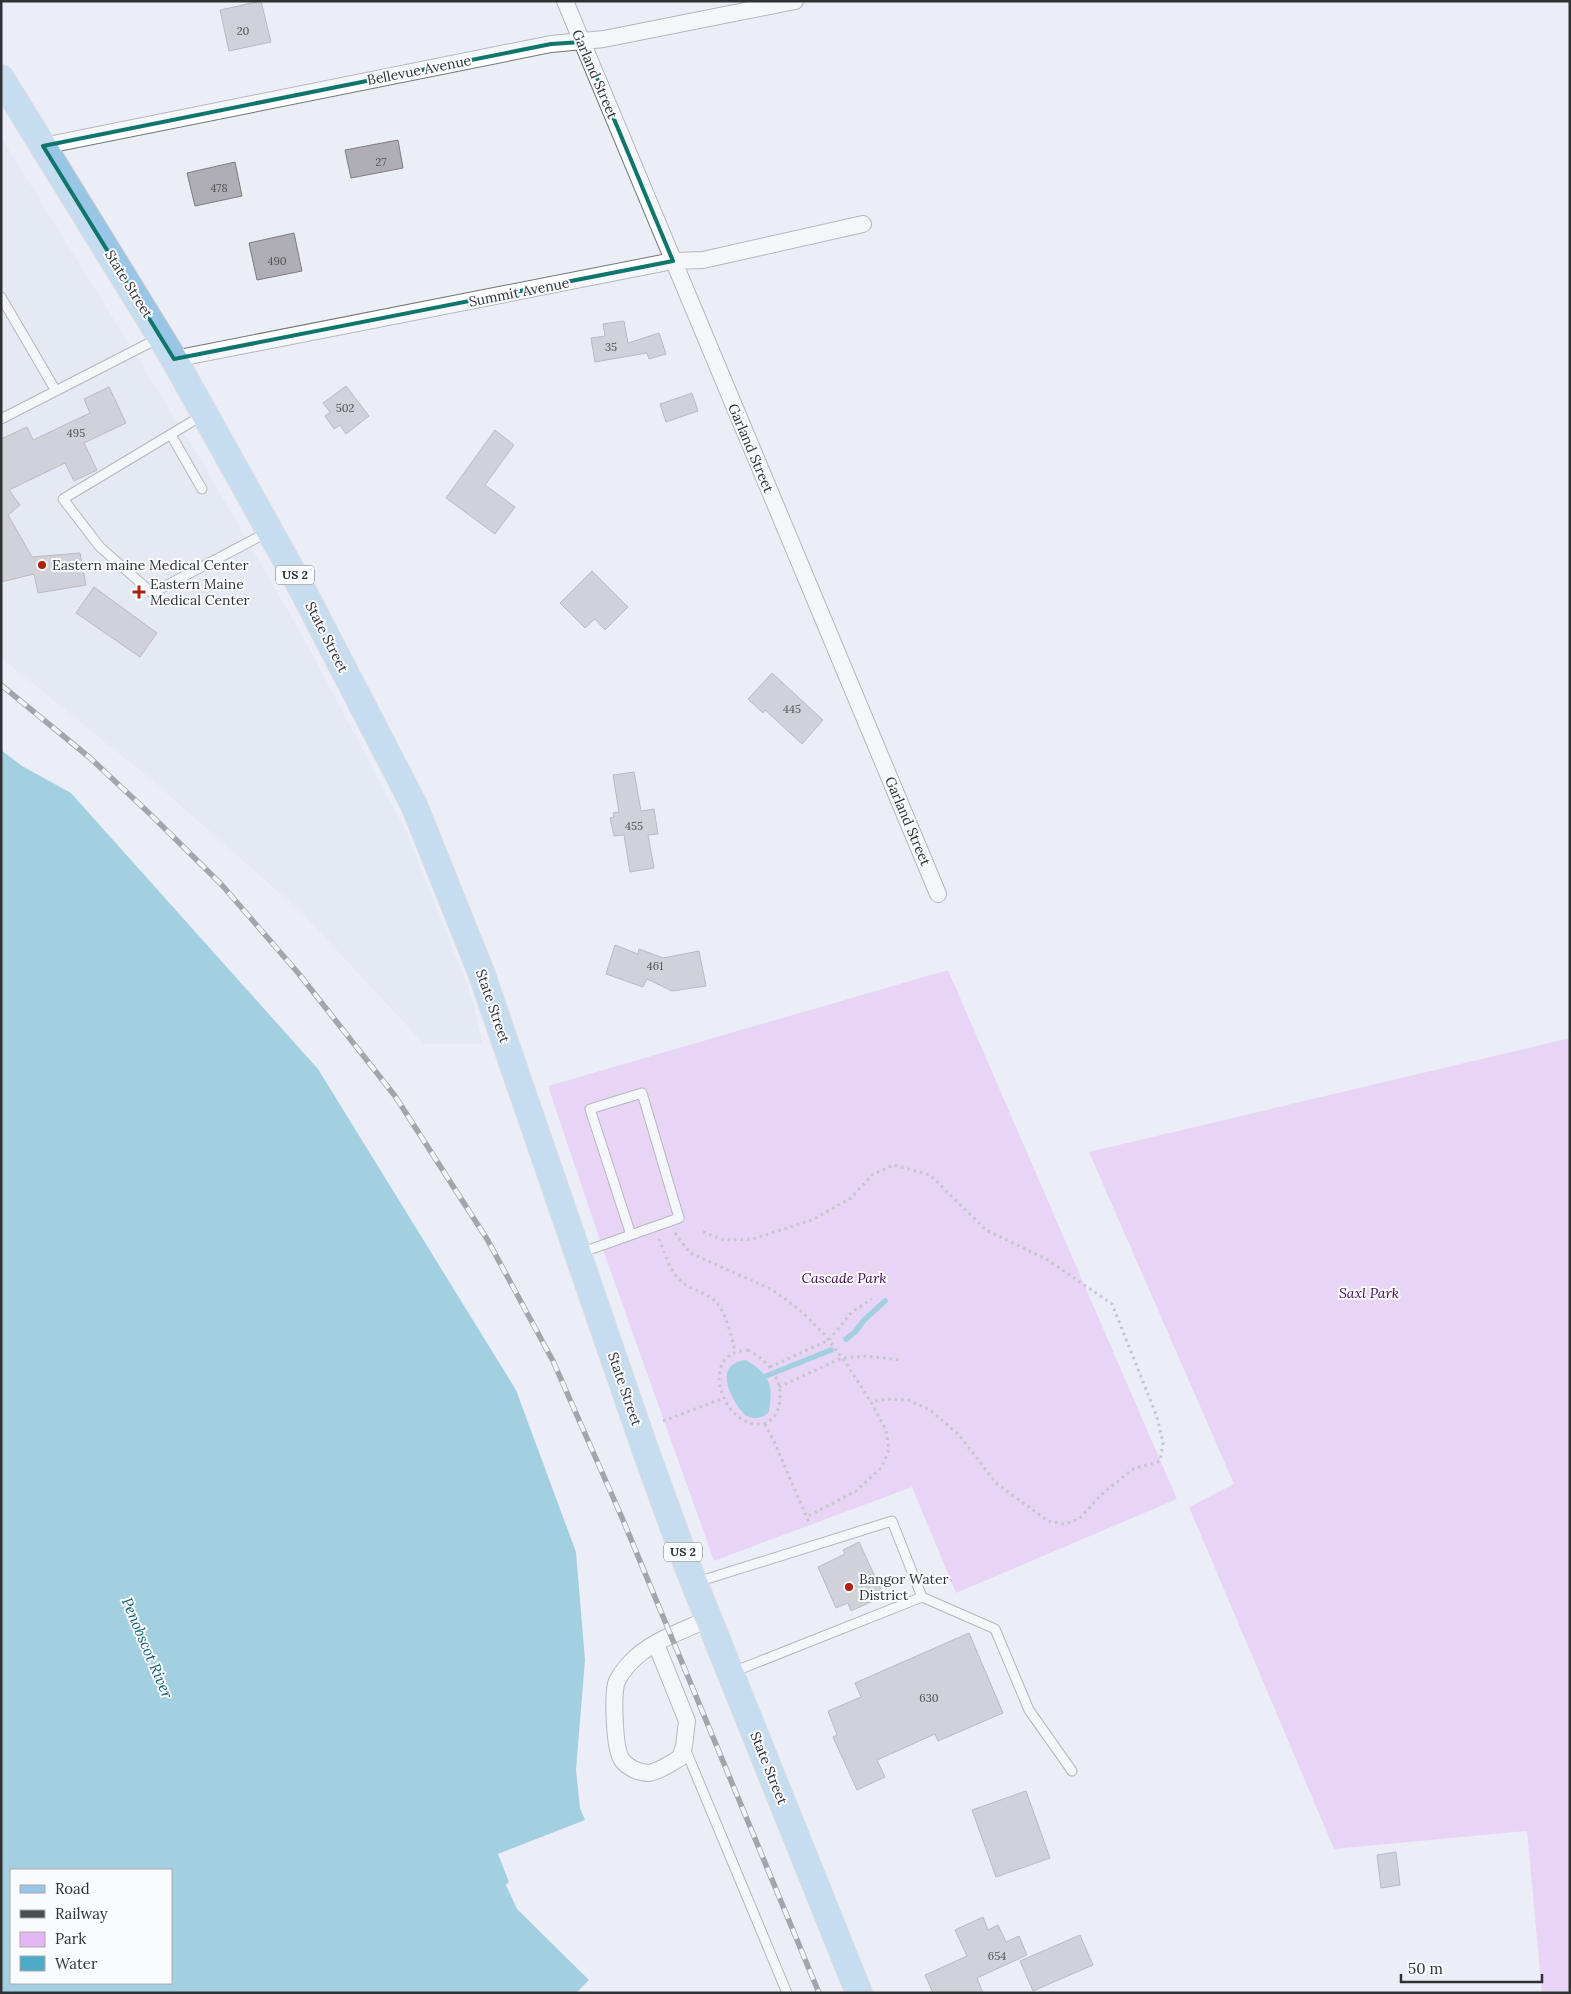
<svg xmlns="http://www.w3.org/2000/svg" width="1571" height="1994" viewBox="0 0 1571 1994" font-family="Lora,serif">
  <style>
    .built { fill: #dde3f1 }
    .green { fill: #e4b7f3 }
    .water { fill: #4cacc7; fill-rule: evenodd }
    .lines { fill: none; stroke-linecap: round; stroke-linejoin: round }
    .stream { stroke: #4cacc7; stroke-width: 5.5 }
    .building { fill: #afaeb5; stroke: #7d7c82 }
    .lane-casing { stroke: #72747a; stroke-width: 11 }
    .street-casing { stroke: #72747a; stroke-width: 18 }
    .primary-casing { stroke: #c9c9ca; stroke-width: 28 }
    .path { stroke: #93959a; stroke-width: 3; stroke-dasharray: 2.5 4; stroke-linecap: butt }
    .lane { stroke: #fff; stroke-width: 9 }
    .street { stroke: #fff; stroke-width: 16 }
    .primary { stroke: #99c5e7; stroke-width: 26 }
    .rail-casing { stroke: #4c4d51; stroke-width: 5.5 }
    .rail { stroke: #fafbfe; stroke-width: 4; stroke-dasharray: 11; stroke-linecap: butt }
    .marked { fill: none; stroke: #0f766e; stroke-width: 4; stroke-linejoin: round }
    .poi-dot { fill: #af200d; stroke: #fafbfe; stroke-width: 2 }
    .labels { text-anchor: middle; stroke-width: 4; stroke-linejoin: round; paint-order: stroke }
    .number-label { font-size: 11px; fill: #505054 }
    .shield { fill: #fafbfe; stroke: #6d6e71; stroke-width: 1 }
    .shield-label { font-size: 12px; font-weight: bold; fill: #303134 }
    .street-label { font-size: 14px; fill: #303134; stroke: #fafbfe }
    .poi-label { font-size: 14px; fill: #303134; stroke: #fafbfe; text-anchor: start }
    .park-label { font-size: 14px; font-style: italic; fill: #420852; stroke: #fafbfe }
    .water-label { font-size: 15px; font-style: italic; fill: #075b6e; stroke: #fafbfe }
  </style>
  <rect width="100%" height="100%" fill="#ebeef5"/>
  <path class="built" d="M1,137L202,462L306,642L407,833L471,995L483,1044H424L302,913L147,776L1,658Z"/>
  <path class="green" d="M948,970L1177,1499L956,1593L912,1487L714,1561L607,1261L548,1086Z
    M1570,1038V1993H1542L1527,1831L1334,1849L1189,1507L1234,1484L1089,1152Z"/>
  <path class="water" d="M1,750L22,766L71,793L318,1069L516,1390L576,1552L585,1660L576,1770L580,1808L585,1820L498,1854L509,1882L506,1885L517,1909L589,1980L576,1993H1ZM11,1870H171V1983H11Z
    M746,1360C771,1375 773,1385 769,1412C763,1418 755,1420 747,1416C744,1415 742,1411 739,1408C727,1391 716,1363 746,1360Z"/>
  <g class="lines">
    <path class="stream" d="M846,1339L855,1332L864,1320L885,1301
      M766,1376L831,1350"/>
  </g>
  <path class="building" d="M261,1L271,42L229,51L220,10Z
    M398,140L403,168L351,178L345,150Z
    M235,162L242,196L195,206L187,173Z
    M294,233L302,271L257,280L249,243Z
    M624,321L628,343L659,333L666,354L649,359L647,353L595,362L591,338L605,336L603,324Z
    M346,386L369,416L346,434L340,425L334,429L325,416L330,412L323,403Z
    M109,387L126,423L84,443L97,470L74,481L65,463L9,490L20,505L8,515L32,557L80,553L86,585L38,593L34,574L1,582V439L27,427L33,440L90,413L84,399Z
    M692,393L698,411L666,422L660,404Z
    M495,430L514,445L485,485L515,507L495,534L446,498Z
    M592,571L628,607L605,630L595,619L585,628L560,603Z
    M94,587L157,633L140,657L76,613Z
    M772,673L823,720L802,744L765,710L763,713L748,699Z
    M634,772L641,811L654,809L658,834L648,835L654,868L630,872L624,835L614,836L610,818L614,817L613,813L619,812L613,775Z
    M615,945L638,954L639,949L663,958L699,951L706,986L672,991L647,979L643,987L606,974Z
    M859,1542L884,1596L851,1611L848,1603L836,1608L818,1567L845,1554L843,1550Z
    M969,1633L1003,1713L938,1741L935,1734L877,1760L885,1777L857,1790L833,1737L837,1735L828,1711L861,1697L855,1683Z
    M1026,1791L1050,1858L996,1877L972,1810Z
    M1396,1852L1400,1885L1381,1888L1377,1855Z
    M983,1917L988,1930L998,1925L1006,1942L1019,1936L1027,1955L977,1978L983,1993H933L925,1975L967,1956L955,1930Z
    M1080,1935L1093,1965L1033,1991L1020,1961Z"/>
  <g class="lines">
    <g class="lane-casing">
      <path id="lane" d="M1,297L56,391
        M203,415L63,499L100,547L152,593L268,532
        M1,419L159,338
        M171,435L202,489
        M580,1253L679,1218L642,1093L590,1109L631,1235
        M697,1582L892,1521L922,1597L733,1672
        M922,1597L995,1629L1029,1710L1072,1771
        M684,1746L787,1993"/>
    </g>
    <g class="street-casing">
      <path id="street" d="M565,1L938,894
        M43,146L551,44L604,39L795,1
        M174,359L673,261L703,260L863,224
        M656,1644L687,1721L684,1746L680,1758C671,1763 660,1771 649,1773C639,1773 628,1768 622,1760C614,1749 613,1698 616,1684C618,1677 626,1667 631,1662C650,1641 683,1631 708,1619"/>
    </g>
    <g class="primary-casing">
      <path id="primary" d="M1,78L174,359L302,589L414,805L481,972L646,1452L689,1570L859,1993"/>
    </g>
    <path class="path" d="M703,1232L724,1240L753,1239L812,1220L851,1198L873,1174L894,1165L930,1175L986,1230L1048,1260L1112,1304L1157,1417L1163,1443L1160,1461L1133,1469L1102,1494L1079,1519L1064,1524L1048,1521L996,1483L959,1435L930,1410L908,1400L887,1399L871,1402
      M675,1233L690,1253L773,1290L802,1312L824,1334L846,1363L871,1402L886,1430L889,1449L882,1467L856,1491L806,1517
      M659,1239C665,1254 670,1273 683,1283C694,1291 708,1293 717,1303C727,1316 731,1335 735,1351
      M748,1350C761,1357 771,1366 777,1380C784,1394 780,1422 761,1424C723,1428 696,1352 748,1350Z
      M770,1367L829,1340L852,1312L872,1299
      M779,1387L842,1358L867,1356L901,1360
      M663,1421L724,1398
      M765,1424L773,1439L810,1525"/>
    <use href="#lane" class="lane"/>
    <use href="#street" class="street"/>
    <use href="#primary" class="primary"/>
    <g class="rail-casing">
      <path id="rail" d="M1,685L89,757L150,814L221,884L299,974L395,1096L487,1239L553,1361L623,1520L819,1993"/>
    </g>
    <use href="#rail" class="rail"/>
  </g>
  <path d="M0 0H1571V1994H0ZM582,42L673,261L174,359L43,146L551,44Z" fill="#ebeef5" fill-opacity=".55" fill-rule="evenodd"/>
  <path class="marked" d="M582,42L673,261L174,359L43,146L551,44Z"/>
  <g class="poi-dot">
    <circle cx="42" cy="565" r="5"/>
    <path d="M136.5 584.5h5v5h5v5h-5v5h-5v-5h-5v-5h5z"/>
    <circle cx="849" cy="1587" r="5"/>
  </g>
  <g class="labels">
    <g class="number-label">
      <text x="243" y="35">20</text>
      <text x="381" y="166">27</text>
      <text x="219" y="192">478</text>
      <text x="277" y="265">490</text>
      <text x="611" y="351">35</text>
      <text x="345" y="412">502</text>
      <text x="76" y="437">495</text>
      <text x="792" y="713">445</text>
      <text x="634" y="830">455</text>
      <text x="655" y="970">461</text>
      <text x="929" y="1702">630</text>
      <text x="997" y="1960">654</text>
    </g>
    <g class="shield">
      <rect x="276" y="565.5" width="38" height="19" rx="4"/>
      <rect x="664" y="1542.5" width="38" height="19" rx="4"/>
    </g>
    <g class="shield-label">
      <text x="295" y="579">US 2</text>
      <text x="683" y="1556">US 2</text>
    </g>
    <g class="street-label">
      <text transform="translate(419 70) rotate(-11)" y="5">Bellevue Avenue</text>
      <text transform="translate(595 74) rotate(67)" y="5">Garland Street</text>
      <text transform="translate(129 284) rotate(58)" y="5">State Street</text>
      <text transform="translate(519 292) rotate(-11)" y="5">Summit Avenue</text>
      <text transform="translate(751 448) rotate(67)" y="5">Garland Street</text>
      <text transform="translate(327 637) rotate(63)" y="5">State Street</text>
      <text transform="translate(908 821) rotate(67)" y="5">Garland Street</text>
      <text transform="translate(493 1006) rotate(71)" y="5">State Street</text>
      <text transform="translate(625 1389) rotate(71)" y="5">State Street</text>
      <text transform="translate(769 1768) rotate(68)" y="5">State Street</text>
    </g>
    <g class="poi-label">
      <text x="52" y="570">Eastern maine Medical Center</text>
      <text x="150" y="589">Eastern Maine<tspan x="150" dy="16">Medical Center</tspan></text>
      <text x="859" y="1584">Bangor Water<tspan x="859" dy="16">District</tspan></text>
    </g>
    <g class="park-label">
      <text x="844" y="1283">Cascade Park</text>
      <text x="1369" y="1298">Saxl Park</text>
    </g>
    <g class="water-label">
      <text transform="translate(147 1648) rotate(67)" y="5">Penobscot River</text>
    </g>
  </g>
  <rect width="1571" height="1994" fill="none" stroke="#303134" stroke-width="5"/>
  <rect x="10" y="1869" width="162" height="115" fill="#fafbfe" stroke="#a9aaad"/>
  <rect x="20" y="1885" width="25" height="8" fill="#99c5e7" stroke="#a9aaad"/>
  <text x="55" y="1894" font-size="15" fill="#303134">Road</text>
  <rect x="20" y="1910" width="25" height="8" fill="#4c4d51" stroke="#a9aaad"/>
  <text x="55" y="1919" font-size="15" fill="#303134">Railway</text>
  <rect x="20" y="1932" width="25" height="15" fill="#e4b7f3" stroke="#a9aaad"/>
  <text x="55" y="1944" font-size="15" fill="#303134">Park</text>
  <rect x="20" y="1956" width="25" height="15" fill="#4cacc7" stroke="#a9aaad"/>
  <text x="55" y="1969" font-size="15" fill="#303134">Water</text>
  <path d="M1401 1974v8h141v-8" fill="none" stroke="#303134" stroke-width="2.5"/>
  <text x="1408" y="1974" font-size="15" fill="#303134" stroke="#fafbfe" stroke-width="4" paint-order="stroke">50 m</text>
</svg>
